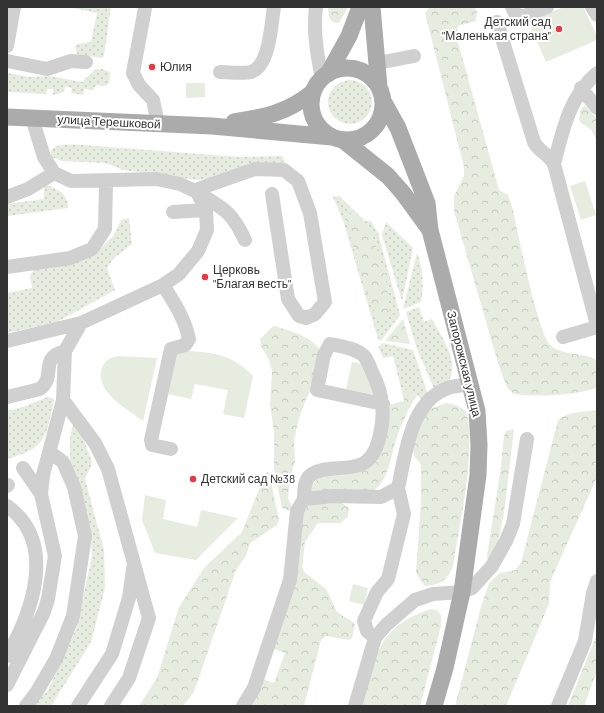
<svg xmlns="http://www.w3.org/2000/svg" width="604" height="713" viewBox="0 0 604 713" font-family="Barlow,sans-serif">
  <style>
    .grass { fill: url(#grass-dots) }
    .forest { fill: url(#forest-crowns) }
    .park { fill: #e6ecdf }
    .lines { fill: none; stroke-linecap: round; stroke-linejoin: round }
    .minor { stroke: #d0d0d0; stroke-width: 14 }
    .major { stroke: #ababab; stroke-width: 17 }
    .poi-dot { fill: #e63946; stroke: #fff; stroke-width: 1.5 }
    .labels { text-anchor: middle; stroke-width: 4; stroke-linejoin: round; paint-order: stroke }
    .poi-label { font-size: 12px; fill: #333; stroke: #fff; text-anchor: start }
    .street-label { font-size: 12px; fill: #333; stroke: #fff }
  </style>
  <defs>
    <pattern id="grass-dots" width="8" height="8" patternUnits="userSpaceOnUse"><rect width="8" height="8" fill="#e6ecdf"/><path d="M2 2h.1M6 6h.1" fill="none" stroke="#c6cbc0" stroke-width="1.8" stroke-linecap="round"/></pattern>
    <pattern id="forest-crowns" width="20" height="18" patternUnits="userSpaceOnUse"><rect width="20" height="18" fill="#e6ecdf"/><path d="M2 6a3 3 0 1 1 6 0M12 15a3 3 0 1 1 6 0" fill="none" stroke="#c6cbc0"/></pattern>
  </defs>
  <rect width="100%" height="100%" fill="#fff"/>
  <path class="grass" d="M69,7H111L104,56L102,58L77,54L75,46L78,44L91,42L97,13Z
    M96,69H102L110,72L109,83L105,86L97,85L93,90L84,89L83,95L71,93L72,88L65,87L64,92L53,95V89H47L46,94L7,92L8,73L29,77L49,76L82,82Z
    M328 102a22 22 0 1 1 44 0a22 22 0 1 1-44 0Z
    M83,145L239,157L282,156L285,162L215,179L197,180L123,170L106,163L62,161L51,157C48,141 73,145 83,145Z
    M44,184C55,188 69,193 68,208L7,216V204L44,199Z
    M339,196L365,221H371L378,233L400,315L381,341L378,339L343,220L333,197Z
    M129,218L132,244L114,258L107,268L115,290L57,322L7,333V293L32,288L30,275L34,270L102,247L114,235L121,220Z
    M386,222L413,248L402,301L382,235Z
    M417,253C423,267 424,287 421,302L403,309Z
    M419,307L424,322L432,319C441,336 461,363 448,382C445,385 439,388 435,391L417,349L406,312Z
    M383,343L413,350L428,394L423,401L417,395L401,388L393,356L383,358L378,347Z
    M47,397L52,398L54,400C46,437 47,448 7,459V411L26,406Z
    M75,415L92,462C91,469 87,473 85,479L104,550L105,588L91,642L51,706H34L48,690L76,629L92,557L91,538L70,460V438Z"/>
  <path class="forest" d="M328,7H348L339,23L333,22L329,18Z
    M430,7H474L477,11L476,21L458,26L456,35L499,190L508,195L512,206C517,228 538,336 551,346C564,356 583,352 597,360V388C569,396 542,397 514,394L507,388L498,363L454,211V196L464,176V167L425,13Z
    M585,105L597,119V142C595,138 594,133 591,130C581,121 577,126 581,109Z
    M342,209L370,227L386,280L390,315L380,324L367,293Z
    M403,319L410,344L385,341Z
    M275,326C293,332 309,335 321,351L316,382L307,397L299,418L294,440L295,462L290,478L288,498L292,508L290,511L282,508L274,468V432L270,404L272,372L269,360L261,346L260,339L272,327Z
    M401,388L417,395C409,407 401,425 396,440C390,459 389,480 372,492L315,494L310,491C312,474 333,477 345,475C352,474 358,471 365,470L388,405L404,401Z
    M446,403L456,405L466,411C477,448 459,526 453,566C447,581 441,584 425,586L416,573L421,503V464L414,456L412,444L418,427L430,409Z
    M597,410V477L554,573L550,583L549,604L506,706H455L481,607L489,583L500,573L515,570L521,563L558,420C568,411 585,412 597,410Z
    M514,429L504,513L498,543L488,561L487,556L500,474L504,436L506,431Z
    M266,472L269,473L279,520L277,525L250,543L246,556L236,570L194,692L183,706H139L157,678L179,607L204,568L242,532Z
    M334,503H342L349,508L348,516L341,523H318L305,542L302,567L304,572L326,589L337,612L353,622L355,625L352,638L349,640L326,636L321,640L304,706H250L262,679L274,683L285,653L273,649L300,521L308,505Z
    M431,609L437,610L441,615V626L420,706H362C376,657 376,627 431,609Z
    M597,634V671L584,706H568Z"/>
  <path class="park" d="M564,7H583L597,36V40L546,62L528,21Z
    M186,83H205V97L186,98Z
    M585,181L596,215L581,220L570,186Z
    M177,350C209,353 229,351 253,376L244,418L223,414L228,390L195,384L191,399L168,394Z
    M118,356L157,358L143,421C128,409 94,392 102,368C105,360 110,358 118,356Z
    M352,362L363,364L375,395L346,389Z
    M145,495L166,500L163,519L197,527L201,510L238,518L196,560L155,553L142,520Z
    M353,584L368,588L364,605L349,601Z"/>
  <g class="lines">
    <path class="minor" d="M316,7C313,32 317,54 322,79
      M512,7L515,13L522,17L547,7
      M592,7L597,15
      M145,8L133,73L139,85L153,100L158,124
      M497,22L534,142C539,152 549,154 554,164L597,325
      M7,46L14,7
      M7,61L47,69L71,61L86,62
      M378,63L414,56
      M220,72C229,72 242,74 251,72C270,66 271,24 274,7
      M581,88L597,108
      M554,164C563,130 569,97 597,73
      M7,197L28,189L54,173
      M173,212L206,210
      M245,240C231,210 223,209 197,192L198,189L255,169L284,170L298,181L310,213L325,302L315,314L306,318L299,316L288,299L272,194
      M7,267L70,258L92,249L105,229L106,182
      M163,285C174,302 185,319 189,339L185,345L171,349L151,440L152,445L171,449
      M563,337L597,327
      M7,341L81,323
      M7,397L40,389C57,376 38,358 65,351
      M63,400L95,443L108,469L149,618L129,678L111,706
      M23,468L41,494
      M7,486L8,485
      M304,499C304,490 304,479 312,474C327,465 347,471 362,464C380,456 384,420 382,404C381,393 377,382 372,372C370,367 367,359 364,356C356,348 340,346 330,344L324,355L317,390L383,404
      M7,506C58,542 32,613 7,656
      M375,638L367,631L364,621L377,592L388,579L404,514L398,488
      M7,685L44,612L48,599L55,556L41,494L43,475L63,400L65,351L81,323L163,285L179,274L198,251L207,230L206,210L197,192L180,184L156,179L71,181L54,173L44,157L32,118
      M26,706L36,693L56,659L73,616L85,536L74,487L63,462L50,452
      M78,706L112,654L129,598L133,569
      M243,706L254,688L290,580L297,511L304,499L334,496L381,497L398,488C406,453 410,399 451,387C457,386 463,385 469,384
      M355,706L375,638L386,625L415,600L433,594L462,592L472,588L492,566L506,541L513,524L527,439
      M558,706L585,641L593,593L597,581"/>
    <path class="major" d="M372,7L379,87
      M311 104a36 36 0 1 1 72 0a36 36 0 1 1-72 0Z
      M328,74L349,36L360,7
      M383,101L398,128L427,203L430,230L477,411L479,445L478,475L462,592L445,668L434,706
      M7,117L212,126L332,137
      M234,122C265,117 287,113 313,92
      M343,140L388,176L403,193L430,230"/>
  </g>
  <g class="poi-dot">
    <circle cx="559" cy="29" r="4"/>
    <circle cx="152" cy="67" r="4"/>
    <circle cx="205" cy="277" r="4"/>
    <circle cx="193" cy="479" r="4"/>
  </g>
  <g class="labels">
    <g class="poi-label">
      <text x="551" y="26" text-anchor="end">Детский сад<tspan x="551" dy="14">"Маленькая страна"</tspan></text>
      <text x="160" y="71">Юлия</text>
      <text x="213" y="274">Церковь<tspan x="213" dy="14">"Благая весть"</tspan></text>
      <text x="201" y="483">Детский сад №38</text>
    </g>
    <g class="street-label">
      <text transform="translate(109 122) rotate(3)" y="4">улица Терешковой</text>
      <text transform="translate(464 364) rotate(76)" y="4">Запорожская улица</text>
    </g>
  </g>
  <rect width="604" height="713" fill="none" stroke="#333333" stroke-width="16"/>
</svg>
